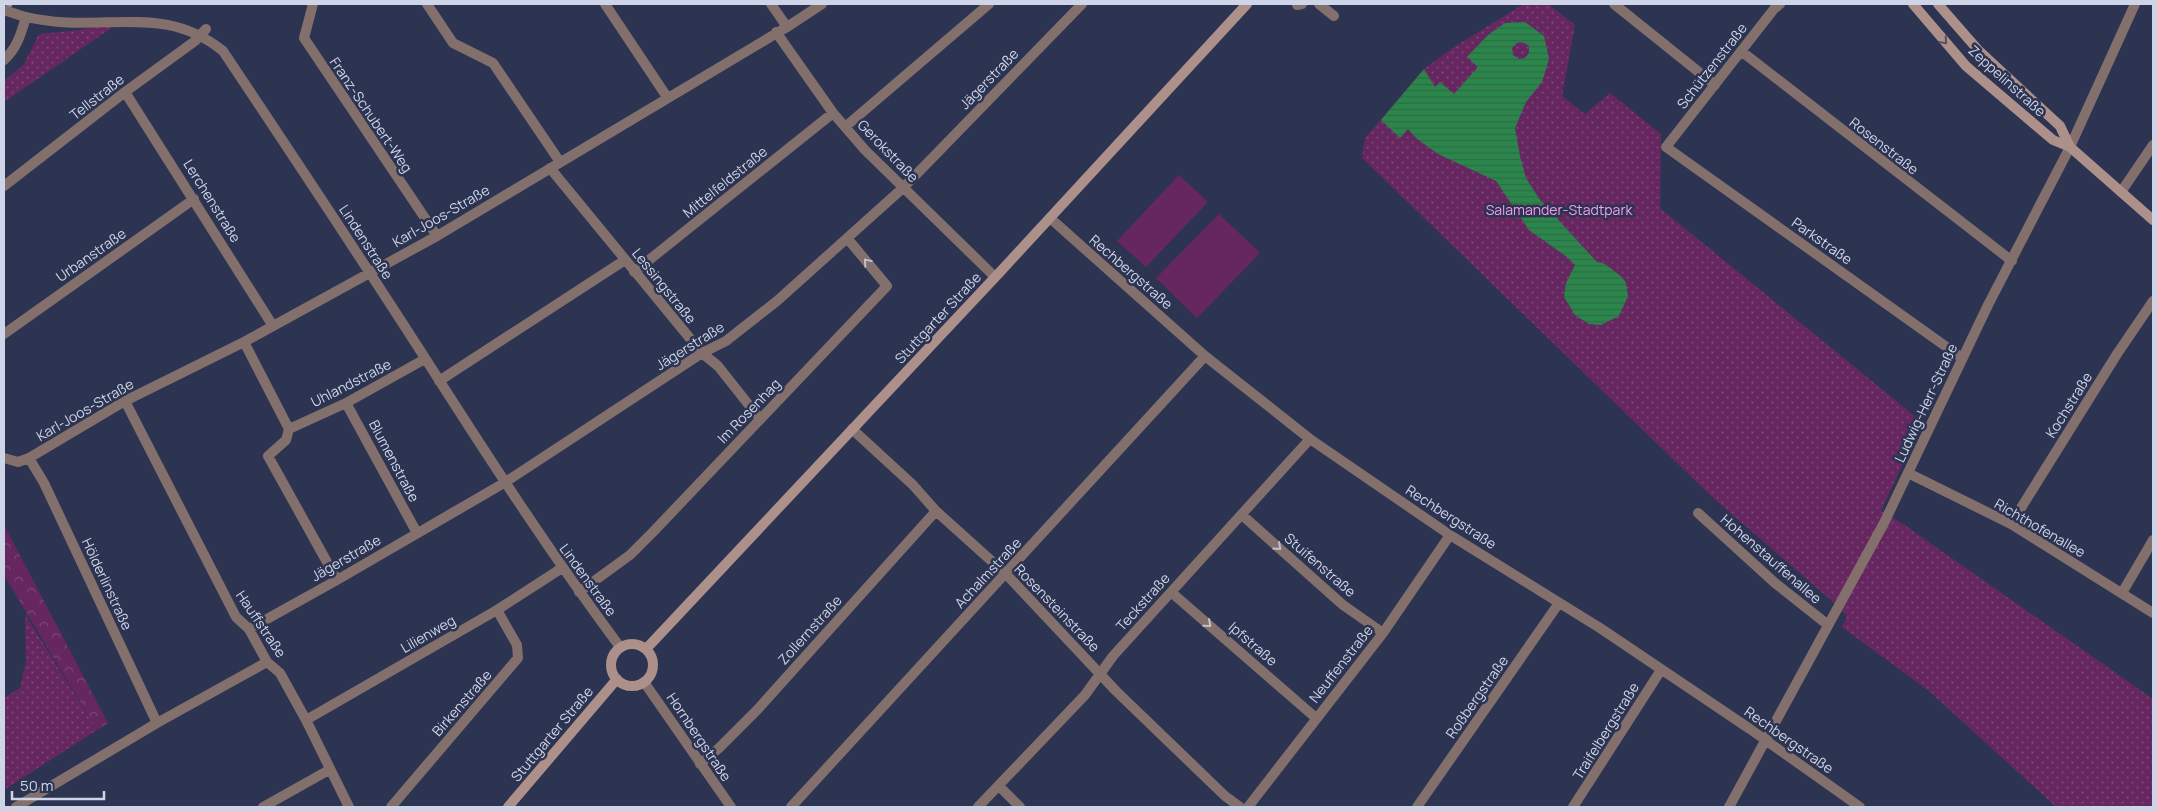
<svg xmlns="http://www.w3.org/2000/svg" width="2157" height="811" viewBox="0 0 2157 811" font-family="Manrope,sans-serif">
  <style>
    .grass { fill: url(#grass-dots) }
    .forest { fill: url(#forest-crowns) }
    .pitch { fill: #662760 }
    .water { fill: url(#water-rules); fill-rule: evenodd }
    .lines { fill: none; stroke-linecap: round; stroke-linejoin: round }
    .street { stroke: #83706c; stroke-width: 10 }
    .secondary { stroke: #ae908a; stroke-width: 10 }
    .rail { stroke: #878ea6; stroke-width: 4; stroke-dasharray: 10 5; stroke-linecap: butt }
    .street-bridge { stroke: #83706c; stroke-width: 10 }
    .oneway { stroke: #535063 }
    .oneway2 { stroke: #c0c1cf }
    .labels { text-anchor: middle; stroke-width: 5; stroke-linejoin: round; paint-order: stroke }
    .street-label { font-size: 14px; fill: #cfd5e8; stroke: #2c3452 }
    .park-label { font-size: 14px; fill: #fb9aef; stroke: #2c3452 }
  </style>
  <defs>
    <pattern id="grass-dots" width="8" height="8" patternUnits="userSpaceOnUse" patternTransform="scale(1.25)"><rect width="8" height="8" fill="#662760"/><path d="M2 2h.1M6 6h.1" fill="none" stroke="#7b4577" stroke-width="1.8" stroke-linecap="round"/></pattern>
    <pattern id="forest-crowns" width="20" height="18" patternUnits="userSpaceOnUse" patternTransform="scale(1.25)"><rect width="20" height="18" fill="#662760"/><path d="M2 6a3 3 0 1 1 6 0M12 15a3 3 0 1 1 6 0" fill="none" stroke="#7b4577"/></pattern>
    <pattern id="water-rules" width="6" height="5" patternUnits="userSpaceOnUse" patternTransform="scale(1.25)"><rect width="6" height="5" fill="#2a864a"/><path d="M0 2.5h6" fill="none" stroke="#326a48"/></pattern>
  </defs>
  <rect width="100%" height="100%" fill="#2c3452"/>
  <path class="grass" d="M1524,4H1548L1575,25L1562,96L1585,114L1610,93L1661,134L1660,208L1922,422L1881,511L1903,524L2153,699V807H2056L1929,691L1842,627L1847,616L1833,602L1711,496L1362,158L1365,138L1424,69L1454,47Z
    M120,22L4,102V81L24,64L39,34L79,30Z
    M25,614L97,730L4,790V698L20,688L26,661Z"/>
  <path class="forest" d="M4,525L108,723L97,730L4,575Z"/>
  <path class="pitch" d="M1179,175L1208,202L1146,267L1117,241Z
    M1219,214L1260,253L1197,318L1156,278Z"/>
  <path class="water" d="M1525,22L1544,36L1549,59L1542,82L1526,102L1515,128L1520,156L1526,178L1540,200L1597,262L1605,264L1622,277L1626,283L1628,296L1619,316L1601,325L1589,324L1575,315L1564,297L1566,283L1575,265L1567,257L1529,230L1496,181L1438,154L1416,138L1408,129L1400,138L1381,120L1424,69L1435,87L1440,82L1454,94L1478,67L1467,57L1488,35L1505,23ZM1523,42L1529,46V53L1525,58L1519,59L1513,55L1512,48L1517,43Z"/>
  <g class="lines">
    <path class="street" d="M313,4L304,38L437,236
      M427,4L453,43L493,63L560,162
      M605,4L667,97
      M771,4L787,27
      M1319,4L1334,16
      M1614,4L1715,85
      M1780,4L1774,9L1666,147L1962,358
      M1297,5L1302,4
      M22,16C101,36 160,0 223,51C291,153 359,255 425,358C488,457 551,554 620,647
      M776,32L833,113L865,150L995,277
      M1741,51L2012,261
      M4,60C17,48 21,34 26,17
      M125,92L273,326
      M845,127L989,4
      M550,168L702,353L718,366L760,419
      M4,186L125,92L195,41L206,29
      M2121,192L2153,145
      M1050,218L1205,356L1310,439L1450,535L1600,628L1750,729L1860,807
      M634,272L833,113
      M4,334L194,199
      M244,342L289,429L286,440L268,456L337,580
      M439,381L625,260
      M125,401L236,617L249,629L267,662L280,673L306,720L349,807
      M346,403L417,533
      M289,429L346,403L425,359
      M852,429L913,485L936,511L1006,574L1116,691L1225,796L1240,807
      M4,458L18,462L29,458L125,401L244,342L437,236L787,27L822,4
      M29,458L44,483L157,723
      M1908,473L2011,524L2153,613
      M1698,513L1775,583L1828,625
      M1242,515L1343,605L1383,633
      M2011,524L2117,354L2153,301
      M579,592L630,555L653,532L887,286L847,238
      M1171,592L1316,718
      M2122,593L2153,540
      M249,629L337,580L504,483L702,353L726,341L777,301L904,187L1082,4
      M644,682L731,807
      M306,720L497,610L562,568
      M700,764L718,749L758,709L936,511
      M999,786L1020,807
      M16,807L157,723L267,662
      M263,807L329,770
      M391,807L518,658L517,645L497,610
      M791,807L1205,356
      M978,807L1085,695L1113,656L1310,439
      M1248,807L1383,633L1450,535
      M1417,807L1559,603
      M1573,807L1661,670
      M1729,807L1884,523L1988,305L2070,147L2135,4"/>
    <path class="secondary" d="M1913,4L1966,66L2053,140L2070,147L2153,220
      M1938,4L1979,51L2060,126L2070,147
      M611 665a21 21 0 1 1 42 0a21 21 0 1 1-42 0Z
      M646,649L1000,272L1247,4
      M508,807L617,679"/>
    <path class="rail" d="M4,11L11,4"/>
    <path class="street-bridge" d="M4,10L22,16"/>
  </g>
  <defs><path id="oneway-chevron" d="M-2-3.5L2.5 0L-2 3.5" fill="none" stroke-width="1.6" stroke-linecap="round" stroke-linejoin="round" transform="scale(1.25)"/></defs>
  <use class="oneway" href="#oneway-chevron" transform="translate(1944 41) rotate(50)"/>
  <g class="oneway2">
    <use href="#oneway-chevron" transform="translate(867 262) rotate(-130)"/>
    <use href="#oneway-chevron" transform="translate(1278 547) rotate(42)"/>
    <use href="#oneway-chevron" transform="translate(1208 624) rotate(41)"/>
  </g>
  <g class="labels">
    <g class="street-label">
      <text transform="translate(1712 66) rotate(-52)" y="5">Schützenstraße</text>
      <text transform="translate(989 79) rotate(-46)" y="5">Jägerstraße</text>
      <text transform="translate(2007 81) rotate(42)" y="5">Zeppelinstraße</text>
      <text transform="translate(97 97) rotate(-38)" y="5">Tellstraße</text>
      <text transform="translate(371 115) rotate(56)" y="5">Franz-Schubert-Weg</text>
      <text transform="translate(1884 146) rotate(38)" y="5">Rosenstraße</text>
      <text transform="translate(888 151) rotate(46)" y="5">Gerokstraße</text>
      <text transform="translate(725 182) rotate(-39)" y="5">Mittelfeldstraße</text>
      <text transform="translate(212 201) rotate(58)" y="5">Lerchenstraße</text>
      <text transform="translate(441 216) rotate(-30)" y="5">Karl-Joos-Straße</text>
      <text transform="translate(1822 241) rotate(35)" y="5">Parkstraße</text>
      <text transform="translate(366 242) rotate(57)" y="5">Lindenstraße</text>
      <text transform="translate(91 255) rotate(-35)" y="5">Urbanstraße</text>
      <text transform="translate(1131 272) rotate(41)" y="5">Rechbergstraße</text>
      <text transform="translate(664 286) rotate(51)" y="5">Lessingstraße</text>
      <text transform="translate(938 318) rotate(-47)" y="5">Stuttgarter Straße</text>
      <text transform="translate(690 346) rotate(-32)" y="5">Jägerstraße</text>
      <text transform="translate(351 383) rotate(-27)" y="5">Uhlandstraße</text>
      <text transform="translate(1926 403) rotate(-65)" y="5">Ludwig-Herr-Straße</text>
      <text transform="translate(2069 405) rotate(-58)" y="5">Kochstraße</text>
      <text transform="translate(85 410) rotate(-30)" y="5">Karl-Joos-Straße</text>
      <text transform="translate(749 411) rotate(-46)" y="5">Im Rosenhag</text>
      <text transform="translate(394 461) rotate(62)" y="5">Blumenstraße</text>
      <text transform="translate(1451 517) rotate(33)" y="5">Rechbergstraße</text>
      <text transform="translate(2040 528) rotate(30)" y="5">Richthofenallee</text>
      <text transform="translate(346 558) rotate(-30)" y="5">Jägerstraße</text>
      <text transform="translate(1771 559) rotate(41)" y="5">Hohenstauffenallee</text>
      <text transform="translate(1320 565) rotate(41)" y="5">Stuifenstraße</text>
      <text transform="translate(988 573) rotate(-47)" y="5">Achalmstraße</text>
      <text transform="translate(588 580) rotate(54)" y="5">Lindenstraße</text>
      <text transform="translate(107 584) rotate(65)" y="5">Hölderlinstraße</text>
      <text transform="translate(1143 602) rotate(-48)" y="5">Teckstraße</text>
      <text transform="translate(1057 608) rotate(46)" y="5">Rosensteinstraße</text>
      <text transform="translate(261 624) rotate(56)" y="5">Hauffstraße</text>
      <text transform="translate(810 630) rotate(-48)" y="5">Zollernstraße</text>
      <text transform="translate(428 634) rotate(-30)" y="5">Lilienweg</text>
      <text transform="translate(1253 644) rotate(41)" y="5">Ipfstraße</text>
      <text transform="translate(1341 664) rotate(-52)" y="5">Neuffenstraße</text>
      <text transform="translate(1477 697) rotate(-55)" y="5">Roßbergstraße</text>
      <text transform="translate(462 703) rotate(-49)" y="5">Birkenstraße</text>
      <text transform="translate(1606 731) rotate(-58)" y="5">Traifelbergstraße</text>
      <text transform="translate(552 734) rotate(-50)" y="5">Stuttgarter Straße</text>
      <text transform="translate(699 737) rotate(56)" y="5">Hornbergstraße</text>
      <text transform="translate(1789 740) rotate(35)" y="5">Rechbergstraße</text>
    </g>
    <g class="park-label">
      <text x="1559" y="215">Salamander-Stadtpark</text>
    </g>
  </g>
  <rect width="2157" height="811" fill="none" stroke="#cfd5e8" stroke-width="10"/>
  <path d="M12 791v8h92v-8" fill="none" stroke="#cfd5e8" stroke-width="2.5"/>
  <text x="20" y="791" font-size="15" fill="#cfd5e8" stroke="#2c3452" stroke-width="4" paint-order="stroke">50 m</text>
</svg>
